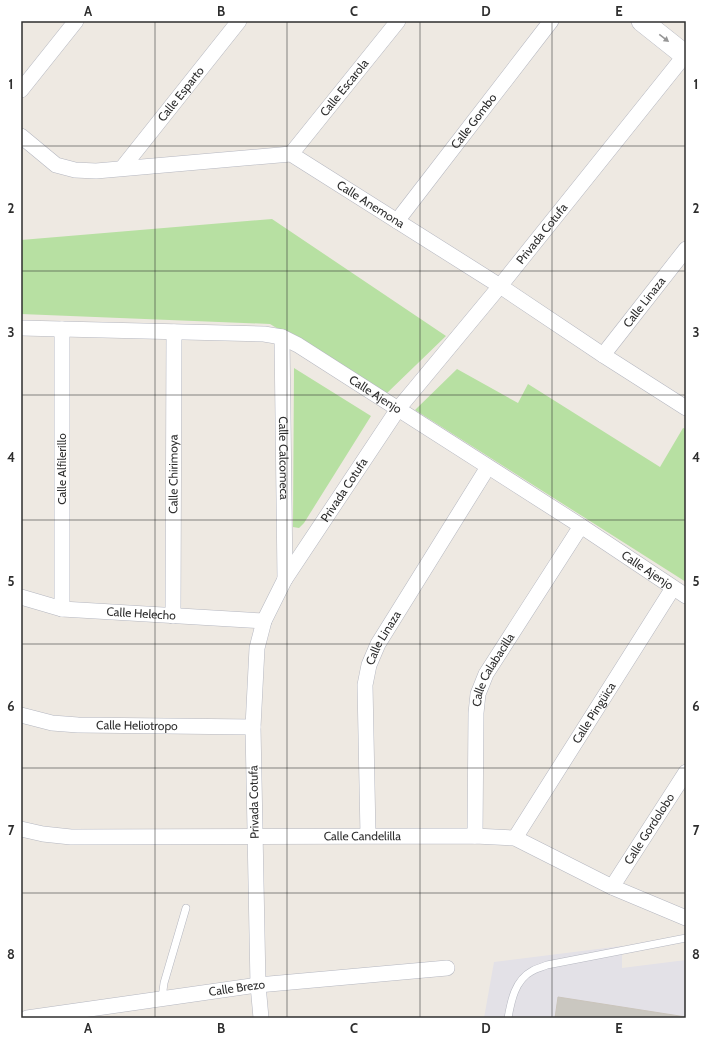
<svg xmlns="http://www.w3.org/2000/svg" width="707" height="1039" viewBox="0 0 707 1039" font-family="Cabin,sans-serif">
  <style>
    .industrial { fill: #e3e1e7 }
    .green { fill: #b7e0a2 }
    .building { fill: #cac7c0; stroke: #cac4bb }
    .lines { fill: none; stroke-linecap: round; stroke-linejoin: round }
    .lane-casing { stroke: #b5b7c0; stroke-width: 8 }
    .street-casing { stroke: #b5b7c0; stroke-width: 16 }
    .secondary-casing { stroke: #b5b7c0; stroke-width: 22 }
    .lane { stroke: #fff; stroke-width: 7 }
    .street { stroke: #fff; stroke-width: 15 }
    .secondary { stroke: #fff; stroke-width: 21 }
    .oneway { fill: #969696 }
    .grid { fill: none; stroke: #2e2e2e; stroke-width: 1; stroke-opacity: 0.55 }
    .labels { text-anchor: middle; stroke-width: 3; stroke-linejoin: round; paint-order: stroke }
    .street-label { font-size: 12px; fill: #2e2e2e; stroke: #fff }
    .neatline { fill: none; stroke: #2e2e2e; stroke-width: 1.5 }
    .grid-label { font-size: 13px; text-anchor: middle; font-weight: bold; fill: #2e2e2e }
  </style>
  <rect width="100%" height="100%" fill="#eee9e2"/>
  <path class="industrial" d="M622,946V968L686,960V1018H484L494,962Z"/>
  <path class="green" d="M272,219L446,336L386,394L270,324L21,314V240Z
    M294,368L371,416L304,523L299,528L293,527Z
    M457,369L518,403L528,384L660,467L683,428L686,429V582L415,410Z"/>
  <path class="building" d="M558,997L686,1017V1018H555Z"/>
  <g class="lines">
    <g class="lane-casing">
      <path id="lane" d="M162,998L164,983L186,908
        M508,1018C511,1001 515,980 532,971C537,968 543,967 547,965L686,938"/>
    </g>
    <g class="street-casing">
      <g id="street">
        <path d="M21,90L76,21"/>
        <path id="s1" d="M21,136L56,165L75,170L96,171L291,154L500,286L603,355L686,408"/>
        <path id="s2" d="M291,154L398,21"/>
        <path id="s3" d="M123,167L239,21"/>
        <path id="s4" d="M397,221L551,21"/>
        <path id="s5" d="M21,328L264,334L282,337L298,345L581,526L686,596"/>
        <path id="s6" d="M282,337L285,579"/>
        <path id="s7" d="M603,355L686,249"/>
        <path id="s8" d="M21,597L62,609L264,621"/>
        <path d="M62,609V329"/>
        <path id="s9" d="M173,616L174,332"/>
        <path id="s10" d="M21,715L52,723L78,725L253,727"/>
        <path id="s11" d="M21,829L43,834L71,837L475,836L515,838L612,887L686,918"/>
        <path id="s12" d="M368,835L365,685L369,665L378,644L488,467"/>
        <path id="s13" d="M475,836L476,713L478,694L486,674L581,526"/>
        <path id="s14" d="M515,838L673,588"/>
        <path id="s15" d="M612,887L686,772"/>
        <path id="s16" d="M27,1018L258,985L447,968"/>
        <path id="s17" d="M261,1018L258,985L253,727L257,648L264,621L285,579L398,409L500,286L685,55"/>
      </g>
    </g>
    <g class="secondary-casing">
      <path id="secondary" d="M642,21L686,56"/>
    </g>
    <use href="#lane" class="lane"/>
    <use href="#street" class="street"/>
    <use href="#secondary" class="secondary"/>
  </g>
  <defs><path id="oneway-solid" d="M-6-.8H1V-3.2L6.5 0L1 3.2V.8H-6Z"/></defs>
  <use class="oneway" href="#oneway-solid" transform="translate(664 38) rotate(38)"/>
  <path class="grid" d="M155,21V1018M287,21V1018M420,21V1018M552,21V1018M21,146H686M21,271H686M21,395H686M21,520H686M21,644H686M21,768H686M21,893H686"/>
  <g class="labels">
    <g class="street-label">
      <text dy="4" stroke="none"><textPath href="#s2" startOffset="85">Calle Escarola</textPath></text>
      <text dy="4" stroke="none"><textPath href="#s3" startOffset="93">Calle Esparto</textPath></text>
      <text dy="4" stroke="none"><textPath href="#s4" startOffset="126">Calle Gombo</textPath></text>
      <text dy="4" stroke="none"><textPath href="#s1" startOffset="376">Calle Anemona</textPath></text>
      <text dy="4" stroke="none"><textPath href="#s17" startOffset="876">Privada Cotufa</textPath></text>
      <text dy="4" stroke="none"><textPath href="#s7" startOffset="67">Calle Linaza</textPath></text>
      <text dy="4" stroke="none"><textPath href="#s5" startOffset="371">Calle Ajenjo</textPath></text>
      <text dy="4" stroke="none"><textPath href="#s6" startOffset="121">Calle Calcomeca</textPath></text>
      <text transform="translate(62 469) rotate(-90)" y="4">Calle Alfilerillo</text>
      <text dy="4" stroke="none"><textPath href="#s9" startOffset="142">Calle Chirimoya</textPath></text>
      <text dy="4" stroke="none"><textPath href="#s17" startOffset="552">Privada Cotufa</textPath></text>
      <text dy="4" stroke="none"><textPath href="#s5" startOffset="695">Calle Ajenjo</textPath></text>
      <text dy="4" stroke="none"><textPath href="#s8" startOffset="122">Calle Helecho</textPath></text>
      <text dy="4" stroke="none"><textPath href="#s12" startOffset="201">Calle Linaza</textPath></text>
      <text dy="4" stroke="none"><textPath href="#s13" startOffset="170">Calle Calabacilla</textPath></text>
      <text dy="4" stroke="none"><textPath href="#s14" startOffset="148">Calle Pingüica</textPath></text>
      <text dy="4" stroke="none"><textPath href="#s10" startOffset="117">Calle Heliotropo</textPath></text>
      <text transform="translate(254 802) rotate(-91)" y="4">Privada Cotufa</text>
      <text dy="4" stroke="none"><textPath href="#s15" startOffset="69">Calle Gordolobo</textPath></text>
      <text dy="4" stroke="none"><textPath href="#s11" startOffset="342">Calle Candelilla</textPath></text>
      <text dy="4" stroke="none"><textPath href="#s16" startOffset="212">Calle Brezo</textPath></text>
    </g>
  </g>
  <rect width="707" height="1039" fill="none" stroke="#ffffff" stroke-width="44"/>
  <rect x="22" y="22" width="663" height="995" class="neatline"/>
  <g class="grid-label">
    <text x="88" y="16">A</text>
    <text x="221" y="16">B</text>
    <text x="354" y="16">C</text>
    <text x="486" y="16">D</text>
    <text x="619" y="16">E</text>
    <text x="11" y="89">1</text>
    <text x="696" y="89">1</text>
    <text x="11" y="213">2</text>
    <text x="696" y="213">2</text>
    <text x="11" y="337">3</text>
    <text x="696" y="337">3</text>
    <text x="11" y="462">4</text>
    <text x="696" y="462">4</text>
    <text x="11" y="586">5</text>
    <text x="696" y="586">5</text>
    <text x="11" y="711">6</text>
    <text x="696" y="711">6</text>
    <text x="11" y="835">7</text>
    <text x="696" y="835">7</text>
    <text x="11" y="959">8</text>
    <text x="696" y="959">8</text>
    <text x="88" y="1033">A</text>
    <text x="221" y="1033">B</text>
    <text x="354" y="1033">C</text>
    <text x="486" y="1033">D</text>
    <text x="619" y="1033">E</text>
  </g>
</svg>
